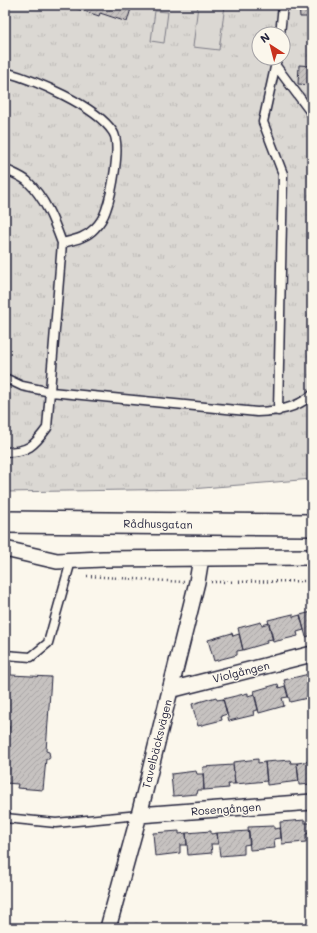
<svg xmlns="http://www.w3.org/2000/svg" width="317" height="933" viewBox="0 0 317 933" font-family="Mali,sans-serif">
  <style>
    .grass { fill: url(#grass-tufts); stroke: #7e7d87; fill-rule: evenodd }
    .pitch { fill: #dbd8d3; stroke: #7e7d87 }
    .building { fill: url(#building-hatch); stroke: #22223b }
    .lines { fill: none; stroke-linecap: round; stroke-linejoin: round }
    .service-casing { stroke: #22223b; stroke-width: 11 }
    .minor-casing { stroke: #22223b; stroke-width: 18 }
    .secondary-casing { stroke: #22223b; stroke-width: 24 }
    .path { stroke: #22223b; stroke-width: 2.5; stroke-dasharray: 1 3; stroke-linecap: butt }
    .service { stroke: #fbf7ec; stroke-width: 8 }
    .minor { stroke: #fbf7ec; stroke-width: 15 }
    .secondary { stroke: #fbf7ec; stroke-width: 21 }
    .labels { text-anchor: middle; stroke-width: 3; stroke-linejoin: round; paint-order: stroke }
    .street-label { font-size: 11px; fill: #22223b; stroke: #fbf7ec }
  </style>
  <defs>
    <pattern id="grass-tufts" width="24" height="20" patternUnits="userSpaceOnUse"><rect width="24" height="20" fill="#dbd8d3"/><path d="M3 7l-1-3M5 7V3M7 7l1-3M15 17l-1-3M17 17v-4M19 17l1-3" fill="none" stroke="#bcb9b6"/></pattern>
    <pattern id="building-hatch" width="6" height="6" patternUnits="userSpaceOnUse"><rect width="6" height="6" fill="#c6c2c0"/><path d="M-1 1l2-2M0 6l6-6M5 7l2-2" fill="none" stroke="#aaa6a6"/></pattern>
  </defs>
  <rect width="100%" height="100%" fill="#fbf7ec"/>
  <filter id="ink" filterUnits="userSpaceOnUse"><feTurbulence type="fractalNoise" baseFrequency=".025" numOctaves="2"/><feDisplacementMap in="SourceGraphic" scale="8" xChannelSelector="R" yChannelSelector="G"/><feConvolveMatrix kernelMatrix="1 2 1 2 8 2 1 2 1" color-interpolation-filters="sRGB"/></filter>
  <g filter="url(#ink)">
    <path class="grass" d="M5,5H312V479L191,489L5,492ZM259,34H283V58H259Z"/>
    <path class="pitch" d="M198,5H225L219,50L193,47Z
      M155,11L168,12L164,43L151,41Z"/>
    <path class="building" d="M66,5H132L127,22L100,13L99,16Z
      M299,5H312V17H300Z
      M299,65L312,66V85L298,84Z
      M312,612V635L306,637L300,615Z
      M293,614V617L300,615L304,630L297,632L298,636L273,642L268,620Z
      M261,622L262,625L269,623L273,639L266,640L267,643L243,650L238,628Z
      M232,633L233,636L239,634L243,650L237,651V655L214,661L208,640Z
      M5,665L11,666V675L51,677L46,751L49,752L50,757L49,759H46L43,790L17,788L18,784L5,783L9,726H5Z
      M309,674V677L312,676V697L290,702L284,680Z
      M278,684L279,688L285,686L288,697L282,698L284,706L259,713L254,691Z
      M248,693V696L254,694L258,710L253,711L254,715L229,721L223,699Z
      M216,697L217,700L223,699L227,714L221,716L222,720L198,726L192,704Z
      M258,759V763L265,762L267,781L235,784L233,762Z
      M290,760L291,763H297L299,781L267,785L265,762Z
      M312,761V784L299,785L297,763Z
      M233,765L235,784H228L229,788L204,790L203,767Z
      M196,771L197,774H203L204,790H198L197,794L173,796L171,774Z
      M305,820V823H312V833L306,834V842L282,844L280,822Z
      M274,826V829L280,828L281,838L274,839L275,848L250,850L248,827Z
      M179,831V834L186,833L187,845H180V853L155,856L153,833Z
      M211,831V834L217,833L218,844H211L212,853L188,855L186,833Z
      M249,831L250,844L244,845V854L220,856L217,833Z
      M135,924L160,927V928H135Z
      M167,925L191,928H167Z"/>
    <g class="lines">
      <g class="service-casing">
        <path id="service" d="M280,34L283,5
          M277,58L263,122L283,174L278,411
          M276,66L312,114
          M5,72C35,80 96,106 113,132C122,145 111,196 106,210C104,216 99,224 95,228C86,238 74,240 62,243
          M5,169C12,173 21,176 27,181C45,198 54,221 62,243L47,428C34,446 28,452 5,452
          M5,378L22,386L51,392L257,412C278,411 295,409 312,395
          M5,655L31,657L48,643L71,561
          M5,818L56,823L139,815"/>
      </g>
      <g class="minor-casing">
        <path id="minor" d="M5,549L57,561L103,559L312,557
          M170,690L312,654
          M139,815L312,802
          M108,928L139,815L197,582L201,558"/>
      </g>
      <g class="secondary-casing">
        <path id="secondary" d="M5,522L312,525"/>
      </g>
      <path class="path" d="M87,576L184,582
        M211,582L312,581"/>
      <use href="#service" class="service"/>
      <use href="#minor" class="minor"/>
      <use href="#secondary" class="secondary"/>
    </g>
  </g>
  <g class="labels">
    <g class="street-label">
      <text transform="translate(158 524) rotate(1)" y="4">Rådhusgatan</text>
      <text transform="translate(241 672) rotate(-14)" y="4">Violgången</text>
      <text transform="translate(157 744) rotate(-76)" y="4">Tavelbäcksvägen</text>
      <text transform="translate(226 809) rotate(-4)" y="4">Rosengången</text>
    </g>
  </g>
  <rect width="317" height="933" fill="none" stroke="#fbf7ec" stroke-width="20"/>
  <rect x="10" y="10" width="297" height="913" fill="none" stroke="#22223b" stroke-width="1.5" filter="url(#ink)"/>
  <g transform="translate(271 46) rotate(324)"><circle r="19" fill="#fbf7ec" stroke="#a4a2a5"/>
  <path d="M0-3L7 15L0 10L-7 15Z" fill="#c8321e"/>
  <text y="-6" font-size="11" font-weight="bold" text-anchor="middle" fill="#22223b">N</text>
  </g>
</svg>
